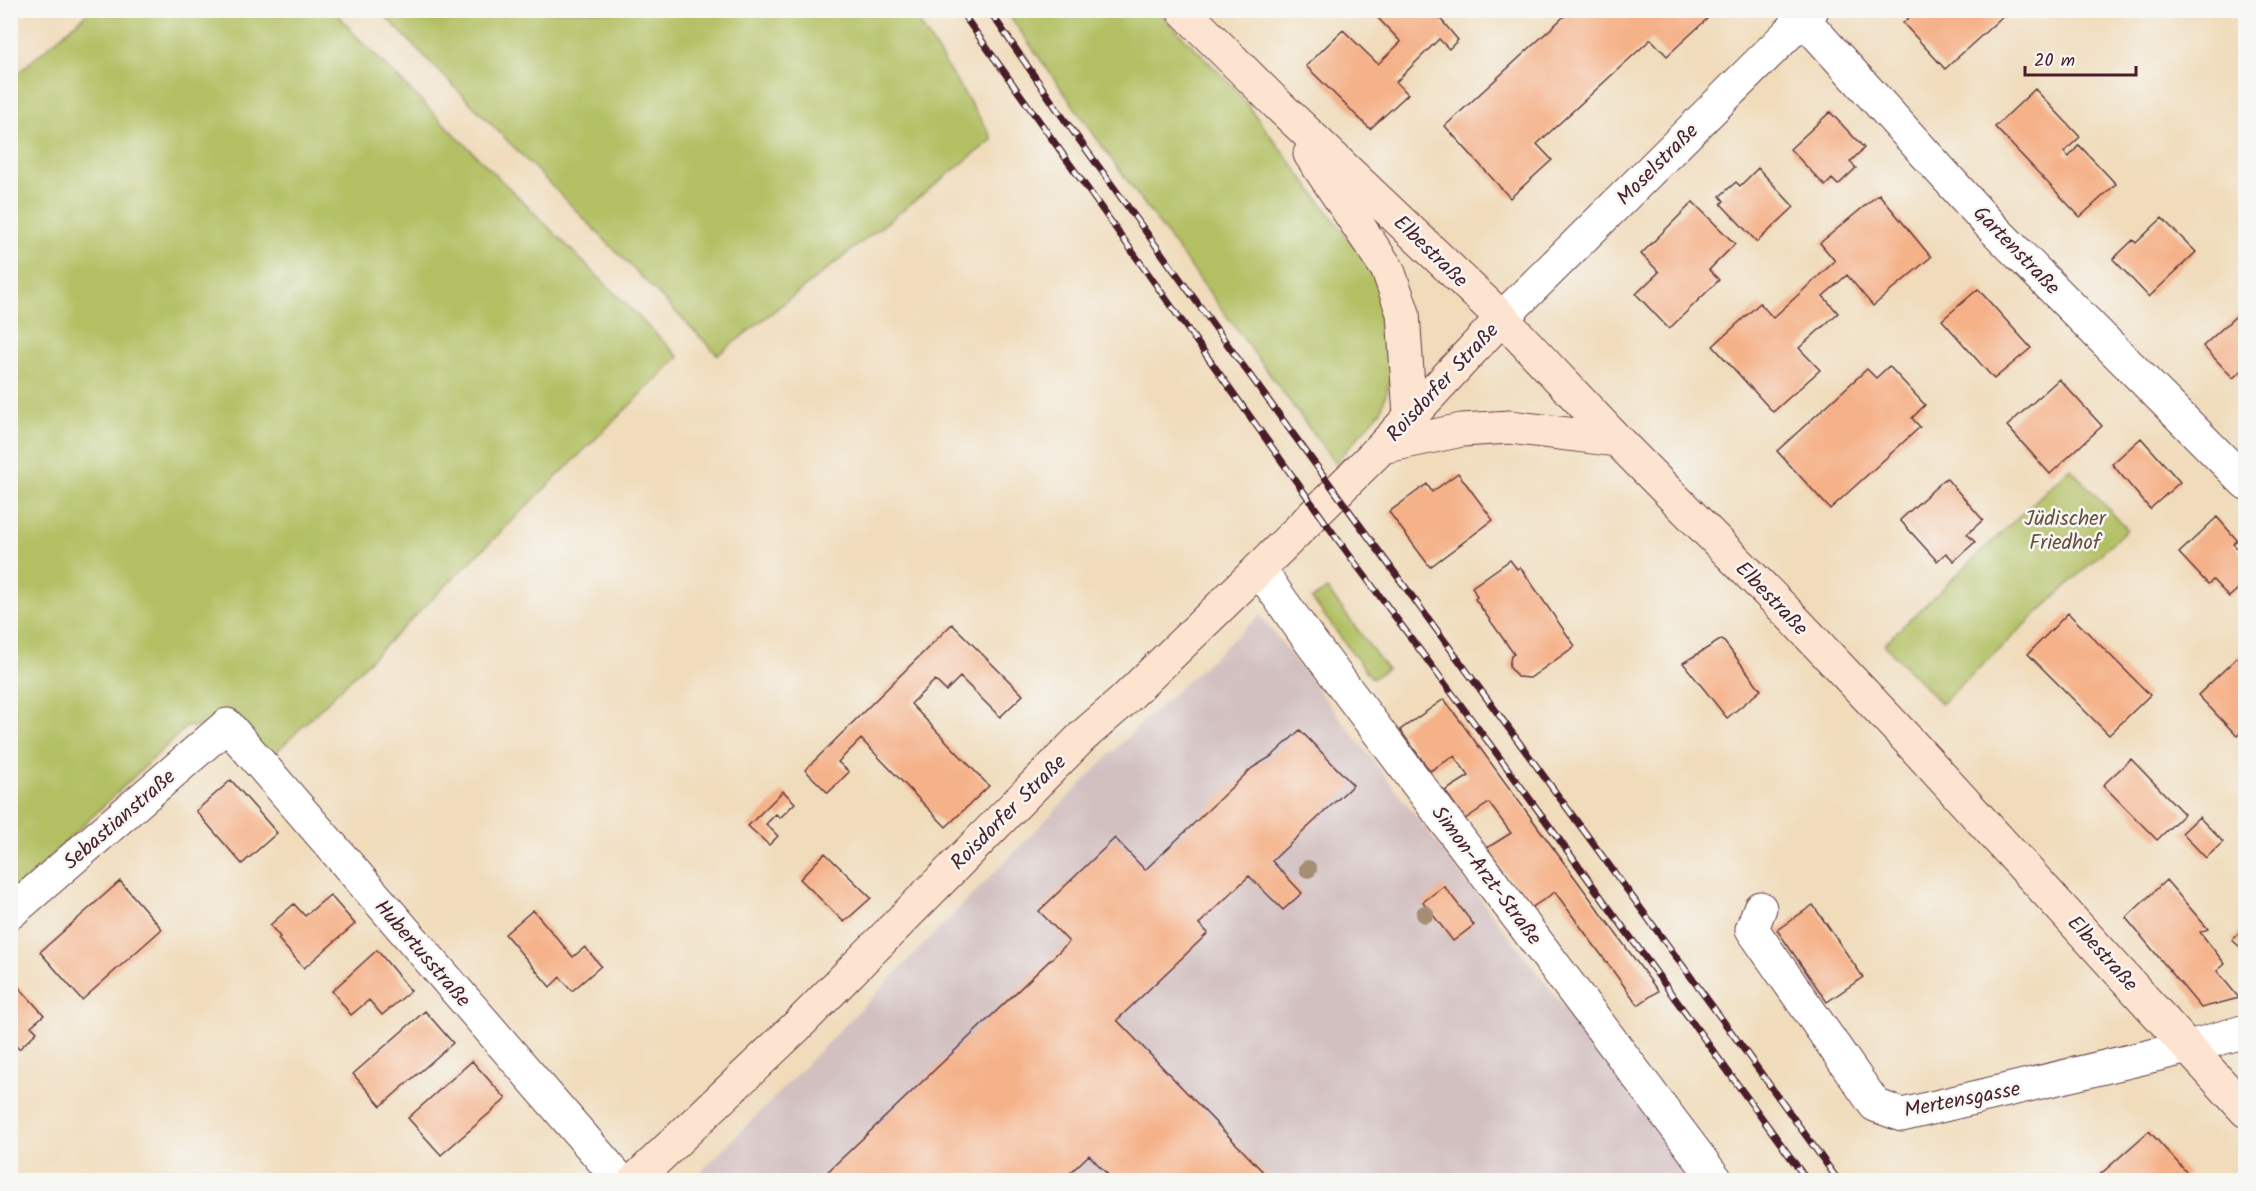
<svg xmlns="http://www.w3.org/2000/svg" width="2256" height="1191" viewBox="0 0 2256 1191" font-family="Kalam,sans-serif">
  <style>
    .industrial { fill: #d2bfc0 }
    .green { fill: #b2c063; stroke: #7e7047; stroke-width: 1.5 }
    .building { fill: #f5b188 }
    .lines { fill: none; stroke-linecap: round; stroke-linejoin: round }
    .street-casing { stroke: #633b41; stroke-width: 35 }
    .secondary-casing { stroke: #633b41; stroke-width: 35 }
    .street { stroke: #fff; stroke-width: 33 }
    .secondary { stroke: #fde4d1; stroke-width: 33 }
    .rail-casing { stroke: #4a1f2b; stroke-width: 7 }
    .rail { stroke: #f6f6f2; stroke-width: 4.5; stroke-dasharray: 14; stroke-linecap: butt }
    .tree { fill: #a68e75 }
    .labels { text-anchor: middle; stroke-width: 5; stroke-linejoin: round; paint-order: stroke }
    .street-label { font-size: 21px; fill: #4a1f2b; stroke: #f6f6f2 }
    .park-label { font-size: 21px; fill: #694f3c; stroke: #f6f6f2 }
  </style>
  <rect width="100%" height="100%" fill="#f6f6f2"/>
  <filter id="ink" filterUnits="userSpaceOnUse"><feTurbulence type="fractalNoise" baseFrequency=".0167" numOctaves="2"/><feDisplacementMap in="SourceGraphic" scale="12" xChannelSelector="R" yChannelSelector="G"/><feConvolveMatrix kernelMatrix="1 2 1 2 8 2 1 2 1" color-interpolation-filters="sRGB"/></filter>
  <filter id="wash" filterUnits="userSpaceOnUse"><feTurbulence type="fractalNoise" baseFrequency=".008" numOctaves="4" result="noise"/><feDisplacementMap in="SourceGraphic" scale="24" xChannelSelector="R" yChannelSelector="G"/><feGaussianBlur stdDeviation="1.35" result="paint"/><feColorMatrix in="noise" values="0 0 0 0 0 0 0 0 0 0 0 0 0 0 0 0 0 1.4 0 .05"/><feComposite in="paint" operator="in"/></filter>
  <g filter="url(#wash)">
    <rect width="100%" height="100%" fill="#f0dcbb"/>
    <path class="industrial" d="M1260,615L1698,1180H693L1139,725Z"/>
    <path class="green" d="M90,11H335L354,34L679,357L262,766L227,725L186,727L11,894V79Z
      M380,11H912L993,139L718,355Z
      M1006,11H1157L1233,86L1377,276L1395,323L1392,374L1381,411L1335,463L1120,171Z
      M2070,468L2127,529L1941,704L1884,644Z
      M1327,589L1387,669L1372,679L1312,599Z"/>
    <g id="blocks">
      <path class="building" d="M1387,10H1433L1458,40L1449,49L1439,39L1396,82L1408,94L1370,129L1306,66L1343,30L1378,64L1401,42L1378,18Z
        M1571,10H1700L1707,19L1667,56L1651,39L1537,144L1552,160L1510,198L1445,126Z
        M1917,10H1998L2003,16L1945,69L1903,23Z
        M2035,89L2080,137L2064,152L2069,157L2079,145L2116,184L2080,217L1995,127Z
        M1830,112L1864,148L1850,162L1856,168L1838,185L1832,179L1825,186L1790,149Z
        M1758,168L1794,207L1757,242L1721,204L1724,201L1720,196L1736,182L1740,186Z
        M1879,194L1931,257L1873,306L1847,275L1823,296L1838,313L1799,348L1820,370L1773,412L1713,346L1760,303L1773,318L1835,261L1820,243Z
        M1693,202L1735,244L1709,270L1719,280L1669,329L1636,294L1659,272L1641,254Z
        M2162,218L2196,252L2149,297L2113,259L2133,240L2136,243Z
        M1978,289L2031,348L1994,379L1942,320Z
        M2246,307V367L2233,378L2203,346Z
        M1889,366L1925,405L1912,418L1920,427L1830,509L1777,451L1867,369L1876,378Z
        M2059,379L2102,426L2050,474L2007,426Z
        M2141,438L2180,482L2150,509L2112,464Z
        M1458,473L1493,520L1430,567L1389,512L1427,484L1432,492Z
        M1946,478L1983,520L1967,534L1975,542L1954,561L1946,553L1937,561L1900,520Z
        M2217,517L2237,540L2233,544L2246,557V582L2229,597L2213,580L2208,584L2179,553Z
        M1510,560L1517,569L1520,567L1575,646L1530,678L1517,677L1509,666L1511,656L1514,654L1475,599L1477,597L1472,587Z
        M2068,613L2150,695L2109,735L2028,654Z
        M952,624L1023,695L1000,717L960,677L946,691L935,680L911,704L989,786L946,827L861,739L838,762L849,772L828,793L805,770Z
        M1722,639L1761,690L1727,718L1683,663Z
        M2246,649V728L2237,736L2198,695Z
        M1444,699L1658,991L1638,1005L1555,892L1531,908L1487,848L1511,833L1489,803L1465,819L1445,791L1469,776L1454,756L1430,771L1400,730Z
        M1300,730L1353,785L1272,861L1302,893L1283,910L1249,876L1199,924L1208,933L1117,1020L1268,1177L1264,1180H1113L1089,1155L1069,1174L1075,1180H819L1069,942L1039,911L1115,838L1145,870L1252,768L1272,756Z
        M2131,759L2184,814L2157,840L2103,785Z
        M231,780L277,833L242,864L196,811Z
        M783,791L795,803L780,818L776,814L766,824L778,836L769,845L748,826Z
        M2199,817L2223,842L2206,858L2182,833Z
        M825,853L871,898L844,922L800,879Z
        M2166,880L2208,929L2200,932L2225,964L2217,971L2239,998L2201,1008L2126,918Z
        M120,881L162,929L82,1000L40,952Z
        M1444,886L1474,925L1453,941L1423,902Z
        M330,895L355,924L304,968L278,939L280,937L270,925L294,904L305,916Z
        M1813,905L1863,977L1827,1002L1777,930Z
        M533,910L573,957L585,947L601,966L572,991L560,977L550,987L505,934Z
        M2246,925V952L2232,940Z
        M377,950L411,991L382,1015L369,1000L351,1015L332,991Z
        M10,977L44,1015L31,1026L37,1032L19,1049L10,1040Z
        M425,1011L453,1043L381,1106L353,1074Z
        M472,1061L506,1099L441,1155L408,1118Z
        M2149,1131L2188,1174L2180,1180H2094Z"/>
    </g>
  </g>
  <g filter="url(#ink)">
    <use href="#blocks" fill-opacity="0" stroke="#633b41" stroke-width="1.5"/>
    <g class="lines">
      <g class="street-casing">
        <path id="street" d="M1795,10L1989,224L2246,483
          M1502,318L1812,10
          M1259,569L1310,641L1716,1180
          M1760,908L1752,929L1875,1105L1902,1115L2189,1047L2246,1031
          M10,913L227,725L620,1180"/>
      </g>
      <g class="secondary-casing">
        <path id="secondary" d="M1183,10L1277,104L1502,318L1617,440L1790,615L1909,741L2246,1111
          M1310,154L1388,270L1403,313L1410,416
          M1382,447L1462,430L1510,427L1617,440
          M635,1180L797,1026L1084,735L1121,703L1259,569L1382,447L1502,318"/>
      </g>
      <use href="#street" class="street"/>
      <use href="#secondary" class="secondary"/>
      <g class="rail-casing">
        <path id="rail" d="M960,10L1338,540L1489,743L1807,1180
          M989,10L1059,112L1241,363L1740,1044L1838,1180"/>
      </g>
      <use href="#rail" class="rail"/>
    </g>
    <g class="tree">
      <circle cx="1308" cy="869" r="9"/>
      <circle cx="1425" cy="914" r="9"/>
    </g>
  </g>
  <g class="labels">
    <g class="street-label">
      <text transform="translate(1657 164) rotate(-45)" y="7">Moselstraße</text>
      <text transform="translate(2017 250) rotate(46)" y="7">Gartenstraße</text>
      <text transform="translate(1431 251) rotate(44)" y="7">Elbestraße</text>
      <text transform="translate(1442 382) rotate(-47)" y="7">Roisdorfer Straße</text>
      <text transform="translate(1772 598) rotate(46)" y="7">Elbestraße</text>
      <text transform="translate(1008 812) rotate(-45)" y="7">Roisdorfer Straße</text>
      <text transform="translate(119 819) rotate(-41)" y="7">Sebastianstraße</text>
      <text transform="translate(1487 875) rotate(53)" y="7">Simon-Arzt-Straße</text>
      <text transform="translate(423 953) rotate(49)" y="7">Hubertusstraße</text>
      <text transform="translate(2103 953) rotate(48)" y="7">Elbestraße</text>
      <text transform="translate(1962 1099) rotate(-11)" y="7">Mertensgasse</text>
    </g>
    <g class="park-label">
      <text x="2065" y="525">Jüdischer<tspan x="2065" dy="24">Friedhof</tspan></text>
    </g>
  </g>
  <rect width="2256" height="1191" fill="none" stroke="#f6f6f2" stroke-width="36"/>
  <path d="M2025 66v9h111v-9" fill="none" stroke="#4a1f2b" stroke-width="3"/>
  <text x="2034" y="66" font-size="18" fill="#4a1f2b" stroke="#f6f6f2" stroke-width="4.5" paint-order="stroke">20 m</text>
</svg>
